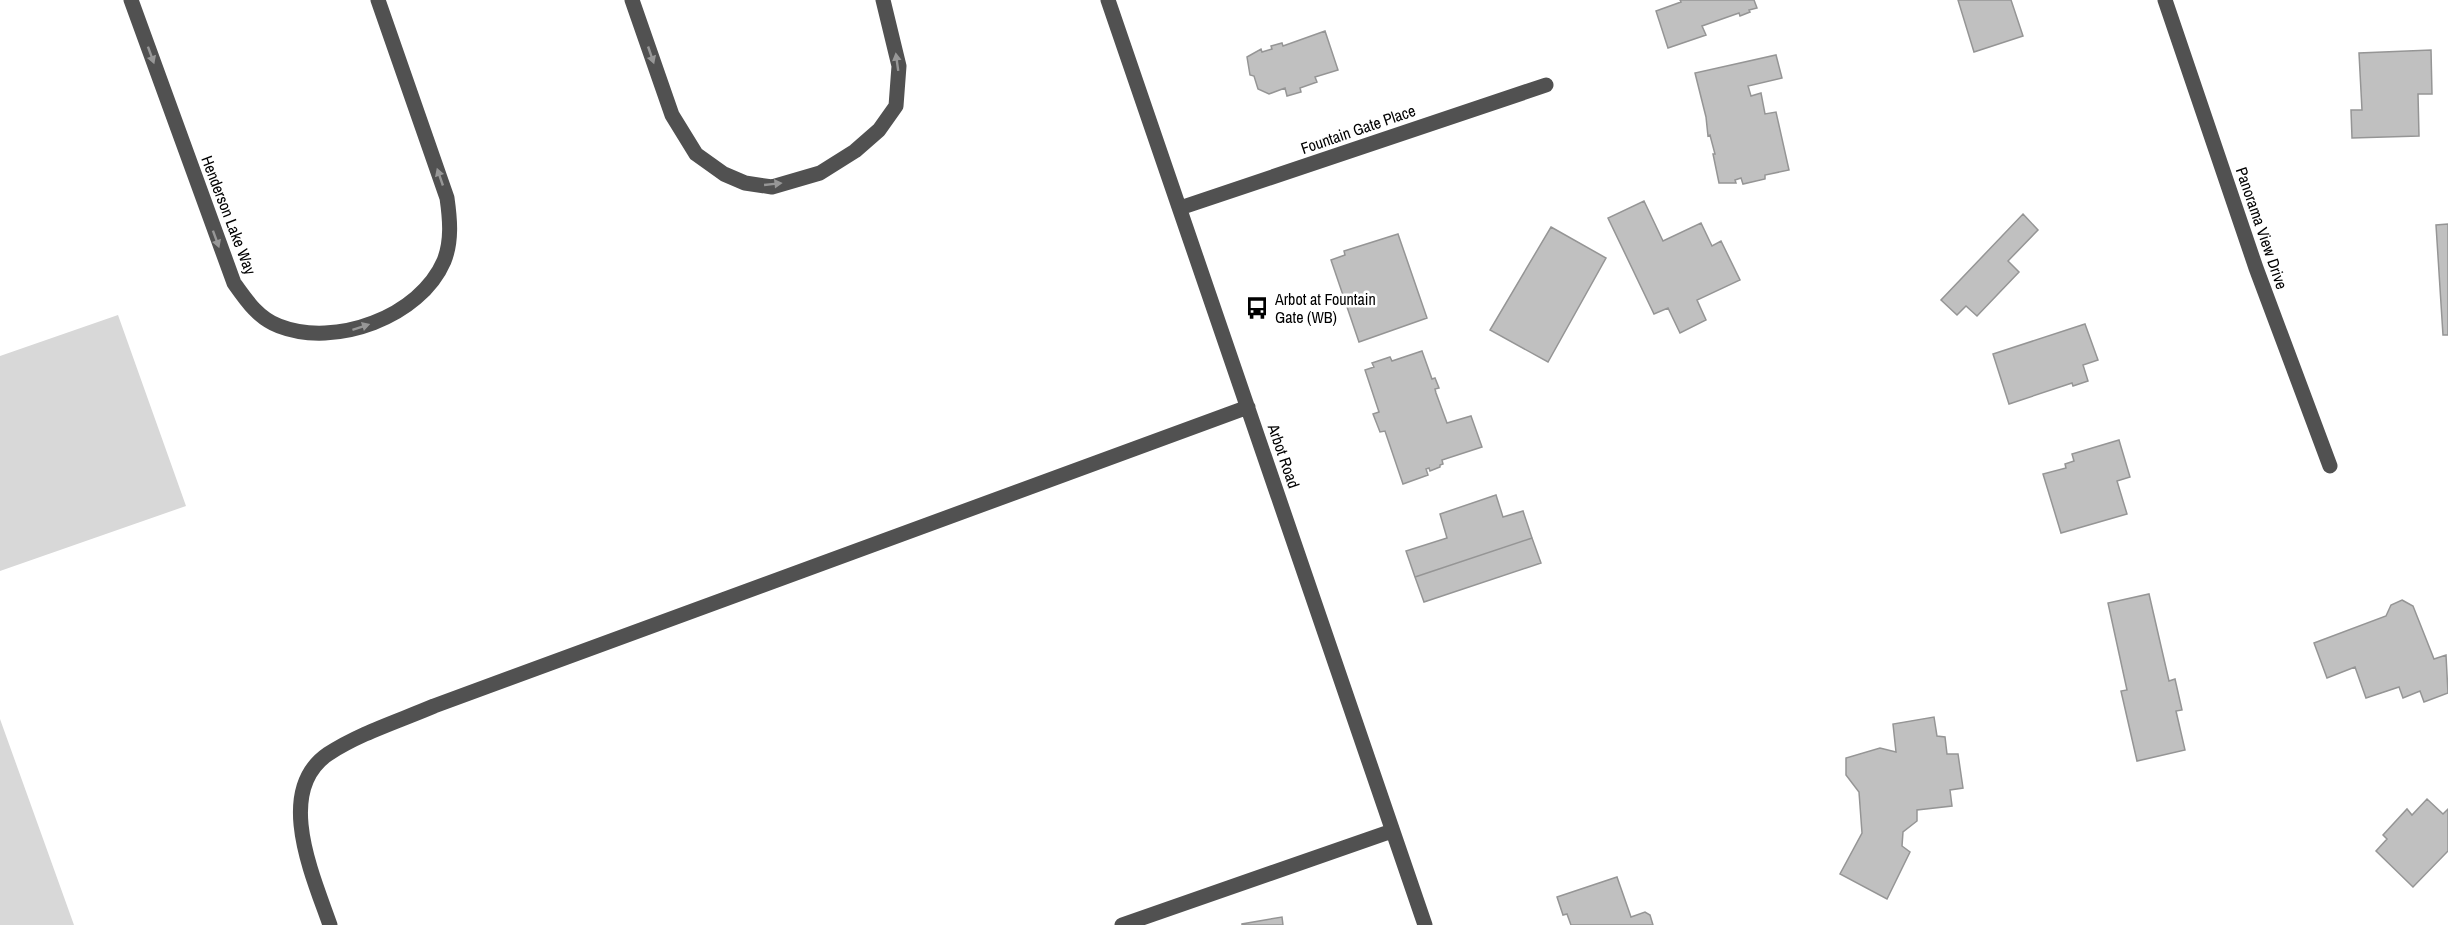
<svg xmlns="http://www.w3.org/2000/svg" width="2448" height="925" viewBox="0 0 2448 925" font-family="'Archivo Narrow',sans-serif">
  <style>
    .green { fill: #d8d8d8 }
    .building { fill: #c0c0c0; stroke: #959595; stroke-width: 1.5 }
    .lines { fill: none; stroke-linecap: round; stroke-linejoin: round }
    .minor { stroke: #515151; stroke-width: 15 }
    .oneway { fill: #979797 }
    .labels { text-anchor: middle; stroke-width: 5; stroke-linejoin: round; paint-order: stroke }
    .street-label { font-size: 16px; fill: #000; stroke: #fff }
    .poi-label { font-size: 16px; fill: #000; stroke: #fff; text-anchor: start }
  </style>
  <rect width="100%" height="100%" fill="#fff"/>
  <path class="green" d="M118,315L186,506L0,571V356Z
    M0,719L74,925H0Z"/>
  <path class="building" d="M1680,0H1754L1757,8L1749,10L1750,12L1740,16L1739,13L1702,26L1706,35L1668,48L1656,11L1681,2Z
    M1958,0H2011L2023,36L1974,52Z
    M1325,31L1338,70L1315,77L1317,82L1300,88L1301,92L1287,96L1285,88L1269,94L1258,89L1254,76L1250,75L1247,57L1261,49L1262,52L1272,49L1271,46L1282,43L1283,46Z
    M2431,50L2432,94H2418L2419,136L2352,138L2351,110H2362L2359,53Z
    M1776,55L1782,78L1748,86L1751,96L1761,93L1765,114L1776,112L1789,170L1765,175V179L1743,184L1741,178L1735,180L1736,183H1719L1713,154H1715L1711,139L1710,135L1708,136L1706,117L1695,73Z
    M1644,201L1663,241L1701,223L1712,246L1721,241L1740,280L1697,300L1706,320L1680,333L1668,308L1654,314L1608,218Z
    M2023,214L2038,230L2008,261L2019,272L1977,316L1966,306L1957,315L1941,300Z
    M2448,224V335H2443L2436,225Z
    M1551,227L1606,258L1548,362L1490,330Z
    M1398,234L1427,318L1359,342L1331,260L1345,255L1344,251Z
    M2085,324L2098,360L2083,365L2088,381L2073,386L2072,383L2009,404L1993,354Z
    M1422,351L1432,379L1435,378L1439,388L1435,389L1436,393L1447,423L1471,416L1482,447L1442,460L1443,464L1440,465V467L1430,471L1429,468L1426,469L1428,475L1403,484L1385,431L1380,432L1373,414L1379,412L1365,370L1374,367L1372,363L1390,357L1392,361Z
    M2119,440L2130,477L2117,481L2127,514L2061,533L2043,474L2066,468L2065,464L2074,461L2072,454Z
    M1496,495L1503,517L1523,511L1532,538L1415,577L1406,551L1447,538L1440,514Z
    M1532,538L1541,563L1424,602L1415,577Z
    M2149,594L2169,681L2175,679L2182,710L2176,711L2185,750L2137,761L2121,691L2127,690L2108,603Z
    M2402,600L2413,606L2434,659L2446,655L2448,693L2424,702L2420,691L2403,698L2399,687L2366,698L2355,667L2327,678L2314,643L2386,616L2391,605Z
    M1934,717L1937,736L1945,737L1947,754H1958L1963,788L1950,790L1952,806L1917,810V821L1903,832L1902,846L1910,852L1887,899L1840,874L1862,833L1859,792L1846,775V758L1880,748L1896,752L1893,724Z
    M2427,799L2443,814L2448,809V851L2413,887L2376,851L2387,839L2383,835L2407,809L2412,815Z
    M1617,877L1631,917L1645,912L1650,915L1653,925H1571L1567,914L1563,915L1557,897Z
    M1282,917L1283,925H1242V924Z"/>
  <g class="lines">
    <path class="minor" d="M131,0L234,283C246,300 258,318 279,326C335,348 420,317 444,261C452,241 450,219 447,198L378,0
      M632,0L672,115L696,154L724,174L745,183L772,187L820,173L855,151L879,130L896,106L899,66L883,0
      M1108,0L1425,925
      M2165,0L2256,268L2330,466
      M1180,208L1546,85
      M330,925C313,876 274,791 328,754C360,733 399,721 434,706L1248,407
      M1122,925L1392,831"/>
  </g>
  <defs><path id="oneway-solid" d="M-6-.8H1V-3.2L6.5 0L1 3.2V.8H-6Z" transform="scale(1.5)"/></defs>
  <g class="oneway">
    <use href="#oneway-solid" transform="translate(151 55) rotate(70)"/>
    <use href="#oneway-solid" transform="translate(651 55) rotate(71)"/>
    <use href="#oneway-solid" transform="translate(897 62) rotate(-98)"/>
    <use href="#oneway-solid" transform="translate(440 177) rotate(-109)"/>
    <use href="#oneway-solid" transform="translate(773 184) rotate(-6)"/>
    <use href="#oneway-solid" transform="translate(216 239) rotate(70)"/>
    <use href="#oneway-solid" transform="translate(361 327) rotate(-18)"/>
  </g>
  <defs>
    <g id="bus-bare" transform="scale(1.8)"><path d="M-5-6H5V4H4V6H2V4H-2V6H-4V4H-5ZM-3.5-4V0h7V-4ZM-3.5 1.2v1.5H-2V1.2ZM2 1.2v1.5H3.5V1.2Z" fill="#000" stroke="#fff" stroke-width="2.5" paint-order="stroke"/></g>
  </defs>
  <g fill-rule="evenodd">
    <use href="#bus-bare" x="1257" y="308"/>
  </g>
  <g class="labels">
    <g class="street-label">
      <text transform="translate(1358 129) rotate(-19)" y="6">Fountain Gate Place</text>
      <text transform="translate(229 215) rotate(69)" y="6">Henderson Lake Way</text>
      <text transform="translate(2262 228) rotate(71)" y="6">Panorama View Drive</text>
      <text transform="translate(1284 456) rotate(71)" y="6">Arbot Road</text>
    </g>
    <g class="poi-label">
      <text x="1275" y="305">Arbot at Fountain<tspan x="1275" dy="18">Gate (WB)</tspan></text>
    </g>
  </g>
</svg>
